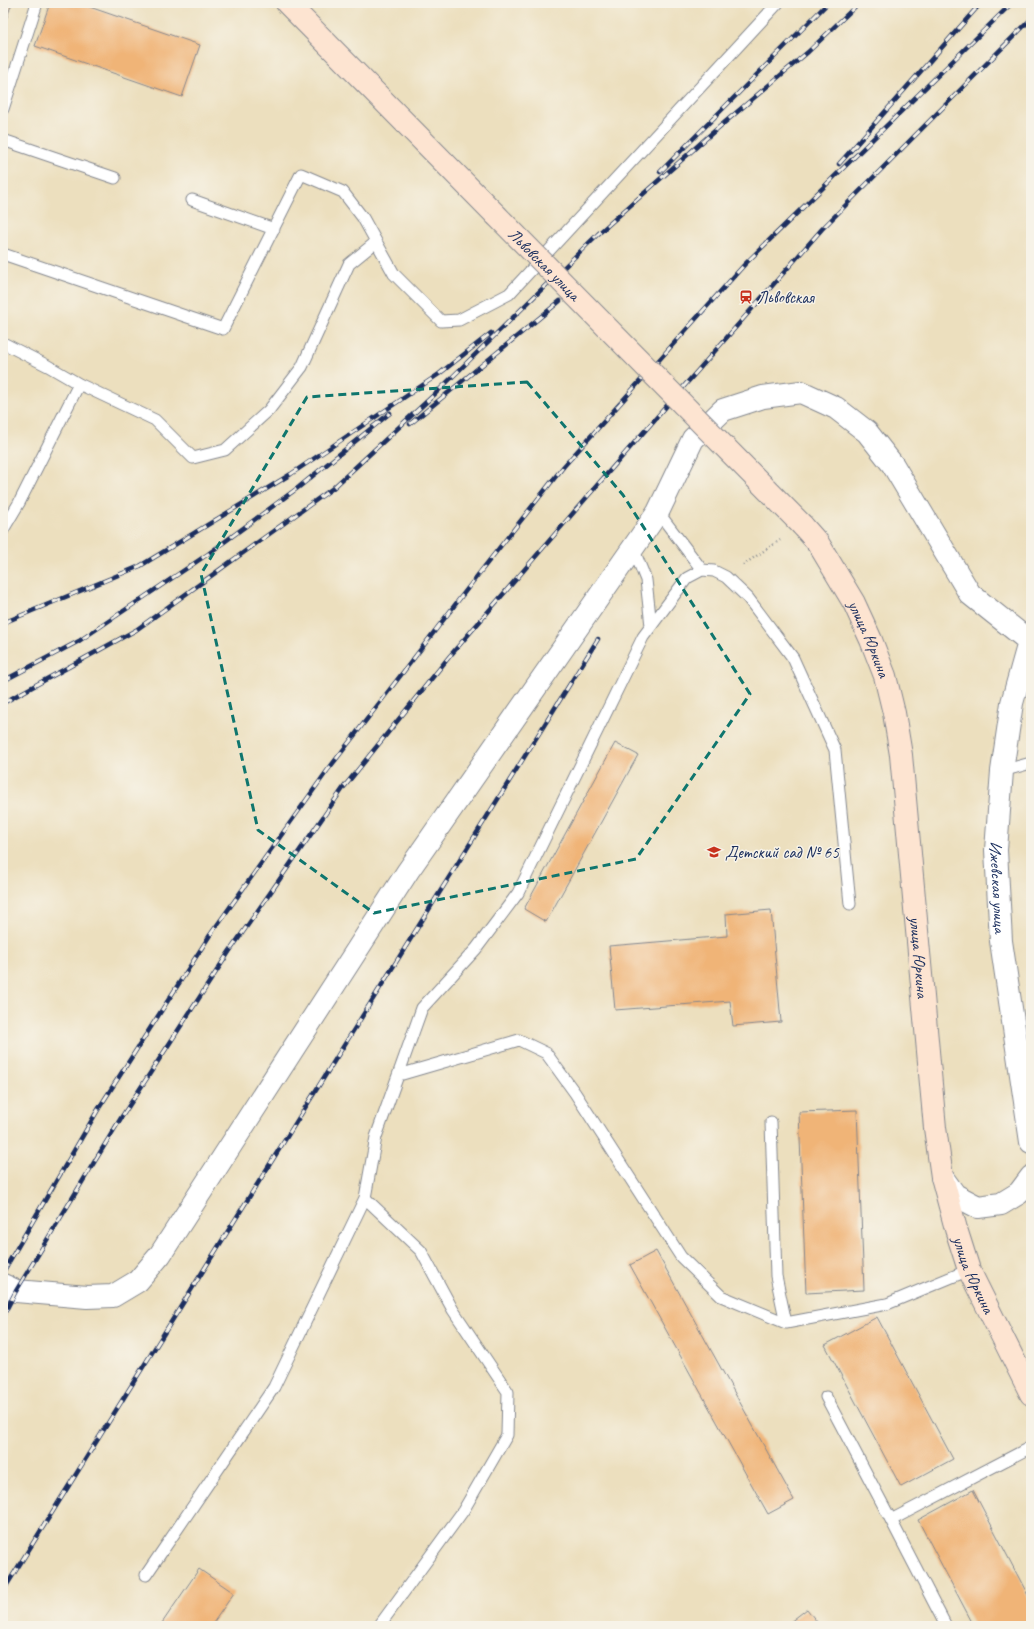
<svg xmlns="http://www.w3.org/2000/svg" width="1034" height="1629" viewBox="0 0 1034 1629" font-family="Caveat,sans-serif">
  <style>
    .building { fill: #f0b477 }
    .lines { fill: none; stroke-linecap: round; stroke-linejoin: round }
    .service-casing { stroke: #84878e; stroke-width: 13 }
    .minor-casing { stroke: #84878e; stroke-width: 24 }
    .tertiary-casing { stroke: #84878e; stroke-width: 24 }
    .secondary-casing { stroke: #84878e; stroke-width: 24 }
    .path { stroke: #84878e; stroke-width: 2.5; stroke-dasharray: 1 3; stroke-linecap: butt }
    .service { stroke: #fff; stroke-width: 11 }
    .minor { stroke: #fff; stroke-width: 22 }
    .tertiary { stroke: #fff; stroke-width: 22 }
    .secondary { stroke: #fde4d1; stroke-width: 22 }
    .rail-casing { stroke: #1b2f5e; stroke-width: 4.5 }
    .rail { stroke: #f7f3e8; stroke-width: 3; stroke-dasharray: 9; stroke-linecap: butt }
    .secondary-bridge-casing { stroke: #84878e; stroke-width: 24; stroke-linecap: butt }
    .secondary-bridge { stroke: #fde4d1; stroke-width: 22 }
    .marked { fill: none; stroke: #0f766e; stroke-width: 3; stroke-dasharray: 8 5; stroke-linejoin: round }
    .labels { text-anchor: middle; stroke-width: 3; stroke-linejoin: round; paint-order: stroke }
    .street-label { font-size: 17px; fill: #1b2f5e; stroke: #f7f3e8 }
    .poi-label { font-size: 17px; fill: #1b2f5e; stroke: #f7f3e8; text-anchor: start }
  </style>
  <rect width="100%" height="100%" fill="#f7f3e8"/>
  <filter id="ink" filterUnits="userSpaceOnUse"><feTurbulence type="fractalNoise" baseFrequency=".025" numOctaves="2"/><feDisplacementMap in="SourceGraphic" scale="8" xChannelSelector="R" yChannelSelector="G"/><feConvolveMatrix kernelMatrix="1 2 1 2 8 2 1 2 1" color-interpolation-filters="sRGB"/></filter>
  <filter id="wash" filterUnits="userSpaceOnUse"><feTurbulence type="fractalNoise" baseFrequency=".012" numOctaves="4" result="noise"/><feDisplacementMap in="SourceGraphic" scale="16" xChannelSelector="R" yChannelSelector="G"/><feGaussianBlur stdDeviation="0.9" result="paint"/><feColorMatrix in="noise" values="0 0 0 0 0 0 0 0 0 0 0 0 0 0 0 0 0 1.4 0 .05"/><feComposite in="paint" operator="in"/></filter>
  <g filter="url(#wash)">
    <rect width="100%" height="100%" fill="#ecdfbe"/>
    <g id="blocks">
      <path class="building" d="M3,3H12L3,28Z
        M50,3H78L200,45L182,97L35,46Z
        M615,743L638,755L546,922L524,909Z
        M771,910L781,1022L733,1026L730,1001L615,1010L609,946L727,936L726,914Z
        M857,1110L864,1290L806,1293L799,1112Z
        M656,1251L794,1500L768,1514L630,1265Z
        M877,1317L953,1459L901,1487L825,1345Z
        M973,1490L1031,1601V1626H974L918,1520Z
        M199,1569L234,1593L211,1626H160Z
        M807,1609L820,1626H785Z"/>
    </g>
  </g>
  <g filter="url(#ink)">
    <use href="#blocks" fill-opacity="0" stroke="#84878e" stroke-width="1"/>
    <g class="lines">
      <g class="service-casing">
        <path id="service" d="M3,109L37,3
          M3,140L115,178
          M192,200L274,229
          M3,254L223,329L301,174L343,192L363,218L394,274L441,321L459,320L509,294L778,3
          M3,343L48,366L79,384L155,420L193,458L225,450L269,410L302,367L349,264L376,242
          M658,512L702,570
          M3,530L19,503L79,384
          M633,548L646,580L651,626
          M1002,771L1031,763
          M399,1075L519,1040L546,1053L575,1093L681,1257L721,1296L786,1323
          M771,1122L776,1276L786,1323L887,1304L969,1270
          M826,1397L891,1520
          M146,1575L274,1387L365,1198
          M379,1626L463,1511L507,1435L508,1392L453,1310L421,1251L365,1198L376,1137L422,1008L476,949L518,893L643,637L687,578L702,570L714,571L726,577L748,598L793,658L835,750L850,904
          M946,1626L891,1520L1031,1447"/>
      </g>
      <g class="minor-casing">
        <path id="minor" d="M3,1285L16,1291L87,1297L113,1296L138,1281L160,1255L408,871L658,512L693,439L723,410L763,397L801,392L836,408L867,432L893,465L970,594L1029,641"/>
      </g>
      <g class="tertiary-casing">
        <g id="tertiary">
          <path id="s1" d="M1031,635L1012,703L1002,771L996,850L1001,941L1031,1142"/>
          <path d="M942,1177L955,1195L978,1207L1001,1204L1019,1193L1031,1177"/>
        </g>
      </g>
      <g class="secondary-casing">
        <g id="secondary">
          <path d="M287,3L496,215"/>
          <path id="s2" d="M802,525L818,543L854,603L871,640L885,676L894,713L901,755L935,1128L942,1177L956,1229L969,1270L1031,1394"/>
        </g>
      </g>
      <path class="path" d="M743,565L780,540"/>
      <use href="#service" class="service"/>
      <use href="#minor" class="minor"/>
      <use href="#tertiary" class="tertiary"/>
      <use href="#secondary" class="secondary"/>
      <g class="rail-casing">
        <path id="rail" d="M839,164L981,3
          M660,172L828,3
          M410,424L560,301
          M3,623L140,566L291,474L439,374L491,333
          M3,681L79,641L208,554L299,487L390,413
          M3,703L136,630L333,488L436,393L598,234L711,134L808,52L859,3
          M3,1272L99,1108L210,935L327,771L481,571L564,466L745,264L1012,3
          M3,1316L16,1291L121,1118L229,952L344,787L449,657L599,483L822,229L1031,19
          M3,1591L598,639"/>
      </g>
      <use href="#rail" class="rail"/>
      <g class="secondary-bridge-casing">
        <g id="secondary-bridge">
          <path id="s3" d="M496,215L802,525"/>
        </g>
      </g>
      <use href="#secondary-bridge" class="secondary-bridge"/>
    </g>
  </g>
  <path class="marked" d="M527,382L623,495L750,694L636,859L374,913L258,830L201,574L307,397Z"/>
  <defs>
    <g id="station-bare" transform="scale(1.08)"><path d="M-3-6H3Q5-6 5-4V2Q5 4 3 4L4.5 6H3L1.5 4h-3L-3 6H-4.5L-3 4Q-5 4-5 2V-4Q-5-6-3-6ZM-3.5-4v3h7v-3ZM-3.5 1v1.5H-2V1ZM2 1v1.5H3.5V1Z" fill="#c8321e" stroke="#f7f3e8" stroke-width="2.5" paint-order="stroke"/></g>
    <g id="school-bare" transform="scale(1.08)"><path d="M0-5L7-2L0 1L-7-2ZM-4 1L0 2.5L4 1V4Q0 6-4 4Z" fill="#c8321e" stroke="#f7f3e8" stroke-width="2.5" paint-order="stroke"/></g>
  </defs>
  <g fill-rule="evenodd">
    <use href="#station-bare" x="746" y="297"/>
    <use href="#school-bare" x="714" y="852"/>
  </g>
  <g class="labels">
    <g class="street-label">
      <text dy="6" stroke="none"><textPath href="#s3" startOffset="69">Львовская улица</textPath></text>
      <text dy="6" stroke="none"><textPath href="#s2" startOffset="133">улица Юркина</textPath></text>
      <text dy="6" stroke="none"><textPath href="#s1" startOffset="256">Ижевская улица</textPath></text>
      <text dy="6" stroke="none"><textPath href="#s2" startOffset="457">улица Юркина</textPath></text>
      <text dy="6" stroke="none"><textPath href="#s2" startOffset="781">улица Юркина</textPath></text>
    </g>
    <g class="poi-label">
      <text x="757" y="303">Львовская</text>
      <text x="725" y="858">Детский сад № 65</text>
    </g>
  </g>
  <rect width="1034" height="1629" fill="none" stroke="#f7f3e8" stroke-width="16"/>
</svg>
